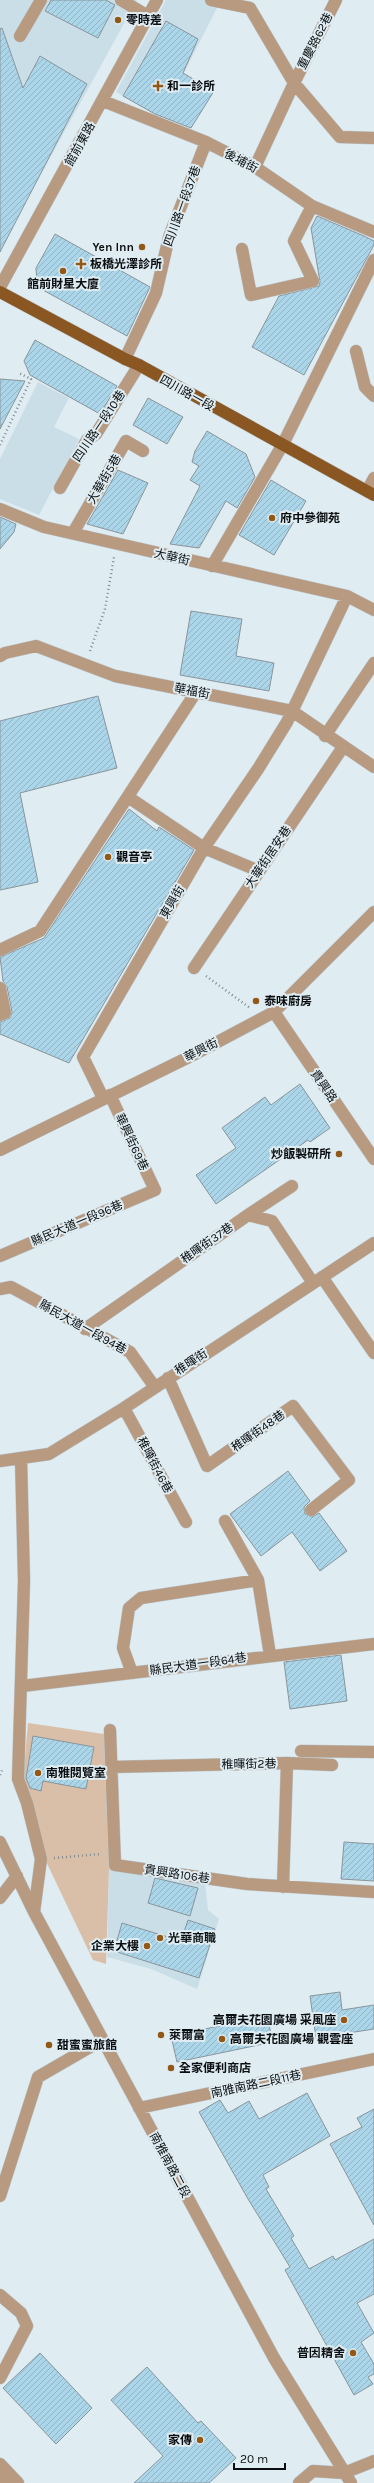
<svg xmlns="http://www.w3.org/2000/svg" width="374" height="2483" viewBox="0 0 374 2483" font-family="Karla,'Noto Sans TC',sans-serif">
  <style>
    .built { fill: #cadee8 }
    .green { fill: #dabfa8 }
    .building { fill: url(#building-hatch); stroke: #89959b }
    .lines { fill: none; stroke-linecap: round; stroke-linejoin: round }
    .minor-casing { stroke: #bdc8ce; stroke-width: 13 }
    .major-casing { stroke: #bdc8ce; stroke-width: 13 }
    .path { stroke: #818b8f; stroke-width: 2.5; stroke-dasharray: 1 3; stroke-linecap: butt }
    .minor { stroke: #b79a80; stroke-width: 12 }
    .major { stroke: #8a5722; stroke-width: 12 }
    .poi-dot { fill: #925816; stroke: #dfecf2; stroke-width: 1.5 }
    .labels { text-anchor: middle; stroke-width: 4; stroke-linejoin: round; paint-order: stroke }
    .poi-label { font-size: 12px; font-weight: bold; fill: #0a0e10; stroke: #dfecf2; text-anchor: start }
    .street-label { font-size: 12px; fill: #0a0e10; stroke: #dfecf2 }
  </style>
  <defs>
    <pattern id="building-hatch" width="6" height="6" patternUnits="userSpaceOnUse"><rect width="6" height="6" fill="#abd5e8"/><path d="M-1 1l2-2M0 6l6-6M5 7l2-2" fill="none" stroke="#92b6c6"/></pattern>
  </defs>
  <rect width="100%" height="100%" fill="#dfecf2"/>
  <path class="built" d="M0,0H137L7,236H0Z
    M166,0H221L161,118L116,92Z
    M38,382L69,398L54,427L79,439L39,515L0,499V459Z
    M109,1868L205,1883L208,1910L219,1919L197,1989L151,1969L107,1957Z"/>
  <path class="green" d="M28,1723L104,1734L109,1868L106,1964L93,1960L42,1853L23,1779Z"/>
  <path class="building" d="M51,0H106L115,5L98,38L45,11Z
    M166,21L198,39L183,73L214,91L191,128L155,114L123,96Z
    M2,28L23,88L40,56L87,84L0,252V29Z
    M317,216L364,236L374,241V245L304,375L252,347L279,296L319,286L320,282L311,228Z
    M55,234L150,287L127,336L41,289L37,284L36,268Z
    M35,340L117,386L100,414L30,375L24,361Z
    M0,379L25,381L0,429Z
    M148,398L183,417L167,444L133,425Z
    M207,431L246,454L255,477L237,508L226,501L199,548L170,544L200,486L190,480L199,466L192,462L195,451Z
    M118,470L148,483L123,534L87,524Z
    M271,480L306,501L274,555L239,535Z
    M0,517L16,524L14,532L0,549Z
    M191,611L242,619L236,656L274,663L269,691L180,675Z
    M98,696L117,768L20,793L38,882L0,890V721Z
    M129,809L157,831L159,827L194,850L69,1063L0,1034V1022L10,1018L12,1012L7,987L3,981L0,957L44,938Z
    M300,1084L330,1128L310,1142L308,1140L216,1204L196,1175L236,1148L222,1128L265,1097L271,1105Z
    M288,1471L310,1501L304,1507L305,1514L312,1517L319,1513L347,1551L320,1571L292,1532L261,1556L230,1514Z
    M341,1655L347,1701L290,1709L284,1662Z
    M33,1736L94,1747L86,1789L43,1781L41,1791L30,1788L26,1778Z
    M344,1842L374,1844V1881L341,1879Z
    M155,1878L198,1888L190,1916L148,1903Z
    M188,1920L215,1929L199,1978L114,1951L122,1923L181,1941Z
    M340,1992L342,2010L374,2005V2029L316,2038L310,1996Z
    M267,2016L273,2042L177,2062L171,2036Z
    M307,2093L330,2136L263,2175L269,2187L266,2189L294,2236L291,2238L309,2269L333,2256L335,2260L374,2239V2294L357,2303L374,2333L361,2342L374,2364V2374L368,2377L373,2384L354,2395L285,2270L290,2267L248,2199L199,2112L220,2100L228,2113L249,2101L259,2119Z
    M374,2109V2225L330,2144L362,2127L357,2118Z
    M40,2353L92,2408L56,2444L3,2388Z
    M147,2367L198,2423L201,2421L236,2458L209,2483H134L163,2456L111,2400Z"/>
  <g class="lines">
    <g class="minor-casing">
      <path id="minor" d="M121,0L148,16
        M211,0L250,8L294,83L340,137L374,138
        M20,36L41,0
        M103,101L206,142L255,167L312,206L374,232
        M255,167L294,83L336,0
        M242,249L251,295L313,281L294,241L312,206
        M0,287L157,0
        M356,351L365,387L374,396
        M125,359L156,293L169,237L206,142
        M60,488L87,440L96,434L139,365
        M367,491L374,478
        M0,509L44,527L347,596L374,610
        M73,533L126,441L143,451
        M212,566L283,444L374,260
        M0,656L5,653L36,646L115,676L292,711L374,767
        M325,736L374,663
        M128,797L204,848L259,871
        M0,950L40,931L196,692
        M194,968L343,747
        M0,988L5,1013L0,1015
        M274,1012L374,1159
        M103,1098L83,1057L204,848L258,769L287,722L347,596
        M0,1150L193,1055L274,1012L374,912
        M248,1215L292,1186
        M0,1256L155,1190L110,1095
        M322,1277L374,1353
        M0,1289L11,1287L130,1352L154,1386
        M85,1329L248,1215L272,1221L313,1283
        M168,1378L207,1466L293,1406L349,1480L311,1510
        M124,1408L186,1522
        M21,1458L24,1581L18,1779L27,1803L41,1859L34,1912
        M0,1461L49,1454L124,1408L374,1243
        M225,1521L258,1580
        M132,1673L123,1648L129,1608L141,1598L258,1580L270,1655
        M22,1686L374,1644
        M110,1730L115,1865L247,1884L374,1892
        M301,1751L374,1752
        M287,1763L332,1765
        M111,1767L287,1763L283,1887
        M0,1842L34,1912L274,2358L351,2483
        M0,1898L17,1876
        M139,2108L374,2059
        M0,2196L38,2077L102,2040
        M0,2295L21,2313L27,2326L0,2378
        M0,2464L18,2483
        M0,2478L5,2483
        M299,2483L313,2471L344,2473L374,2461"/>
    </g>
    <g class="major-casing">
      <path id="major" d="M0,292L125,359L139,365L374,495"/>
    </g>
    <path class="path" d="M0,445L31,379L19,373
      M90,651L105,609L114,557
      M206,976L250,1008
      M0,1775L3,1768
      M54,1858L101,1854"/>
    <use href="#minor" class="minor"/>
    <use href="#major" class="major"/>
  </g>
  <g class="poi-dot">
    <circle cx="118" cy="20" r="4"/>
    <path d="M156 80h4v4h4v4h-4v4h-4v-4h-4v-4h4z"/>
    <circle cx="142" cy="247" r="4"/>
    <path d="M79 258h4v4h4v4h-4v4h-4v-4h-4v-4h4z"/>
    <circle cx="63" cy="271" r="4"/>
    <circle cx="272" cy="518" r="4"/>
    <circle cx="108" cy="857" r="4"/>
    <circle cx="256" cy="1001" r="4"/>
    <circle cx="339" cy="1154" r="4"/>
    <circle cx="38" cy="1773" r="4"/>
    <circle cx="160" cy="1938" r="4"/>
    <circle cx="147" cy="1946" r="4"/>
    <circle cx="344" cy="2020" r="4"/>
    <circle cx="161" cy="2035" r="4"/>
    <circle cx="222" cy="2039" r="4"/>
    <circle cx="49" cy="2045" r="4"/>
    <circle cx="171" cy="2068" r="4"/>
    <circle cx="353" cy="2353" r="4"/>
    <circle cx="200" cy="2440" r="4"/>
  </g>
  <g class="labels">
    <g class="poi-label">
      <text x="126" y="24">零時差</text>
      <text x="167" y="90">和一診所</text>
      <text x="134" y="251" text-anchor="end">Yen Inn</text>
      <text x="90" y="268">板橋光澤診所</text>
      <text x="63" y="288" text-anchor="middle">館前財星大廈</text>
      <text x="280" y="522">府中參御苑</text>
      <text x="116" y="861">觀音亭</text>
      <text x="264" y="1005">泰味廚房</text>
      <text x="331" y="1158" text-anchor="end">炒飯製研所</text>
      <text x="46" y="1777">南雅閱覽室</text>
      <text x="168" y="1942">光華商職</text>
      <text x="139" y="1950" text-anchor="end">企業大樓</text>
      <text x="336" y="2024" text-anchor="end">高爾夫花園廣場 采風座</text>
      <text x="169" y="2039">萊爾富</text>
      <text x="230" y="2043">高爾夫花園廣場 觀雲座</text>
      <text x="57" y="2049">甜蜜蜜旅館</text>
      <text x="179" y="2072">全家便利商店</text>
      <text x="345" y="2357" text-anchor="end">普因精舍</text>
      <text x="192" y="2444" text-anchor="end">家傳</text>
    </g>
    <g class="street-label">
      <text transform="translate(315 41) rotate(-63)" y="4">重慶路62巷</text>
      <text transform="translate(80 144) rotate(-61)" y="4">館前東路</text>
      <text transform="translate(241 161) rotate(28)" y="4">後埔街</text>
      <text transform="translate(182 206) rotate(-70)" y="4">四川路一段37巷</text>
      <text transform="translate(187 393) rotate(29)" y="4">四川路一段</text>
      <text transform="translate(99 426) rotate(-56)" y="4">四川路一段10巷</text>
      <text transform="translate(104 479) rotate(-60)" y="4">大華街5巷</text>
      <text transform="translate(172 557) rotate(13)" y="4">大華街</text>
      <text transform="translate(192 691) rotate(11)" y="4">華福街</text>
      <text transform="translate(268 857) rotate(-56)" y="4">大華街居安巷</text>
      <text transform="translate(172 902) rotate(-60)" y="4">東興街</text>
      <text transform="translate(201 1050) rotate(-27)" y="4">華興街</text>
      <text transform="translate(324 1086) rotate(56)" y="4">貴興路</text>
      <text transform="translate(132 1142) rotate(65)" y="4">華興街69巷</text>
      <text transform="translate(77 1223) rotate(-23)" y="4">縣民大道一段96巷</text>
      <text transform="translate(207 1243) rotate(-35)" y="4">稚暉街37巷</text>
      <text transform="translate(83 1327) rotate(29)" y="4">縣民大道一段94巷</text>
      <text transform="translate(191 1362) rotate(-33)" y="4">稚暉街</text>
      <text transform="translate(258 1431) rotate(-35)" y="4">稚暉街48巷</text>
      <text transform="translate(155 1465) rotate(62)" y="4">稚暉街46巷</text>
      <text transform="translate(198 1664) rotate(-8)" y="4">縣民大道一段64巷</text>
      <text transform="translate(249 1764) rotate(-1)" y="4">稚暉街2巷</text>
      <text transform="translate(177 1874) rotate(8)" y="4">貴興路106巷</text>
      <text transform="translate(256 2084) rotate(-12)" y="4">南雅南路二段11巷</text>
      <text transform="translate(170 2165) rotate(62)" y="4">南雅南路二段</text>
    </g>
  </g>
  <path d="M234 2463v6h51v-6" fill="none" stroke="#0a0e10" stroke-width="2"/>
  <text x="240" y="2463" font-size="12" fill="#0a0e10" stroke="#dfecf2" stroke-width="3" paint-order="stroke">20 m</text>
</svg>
